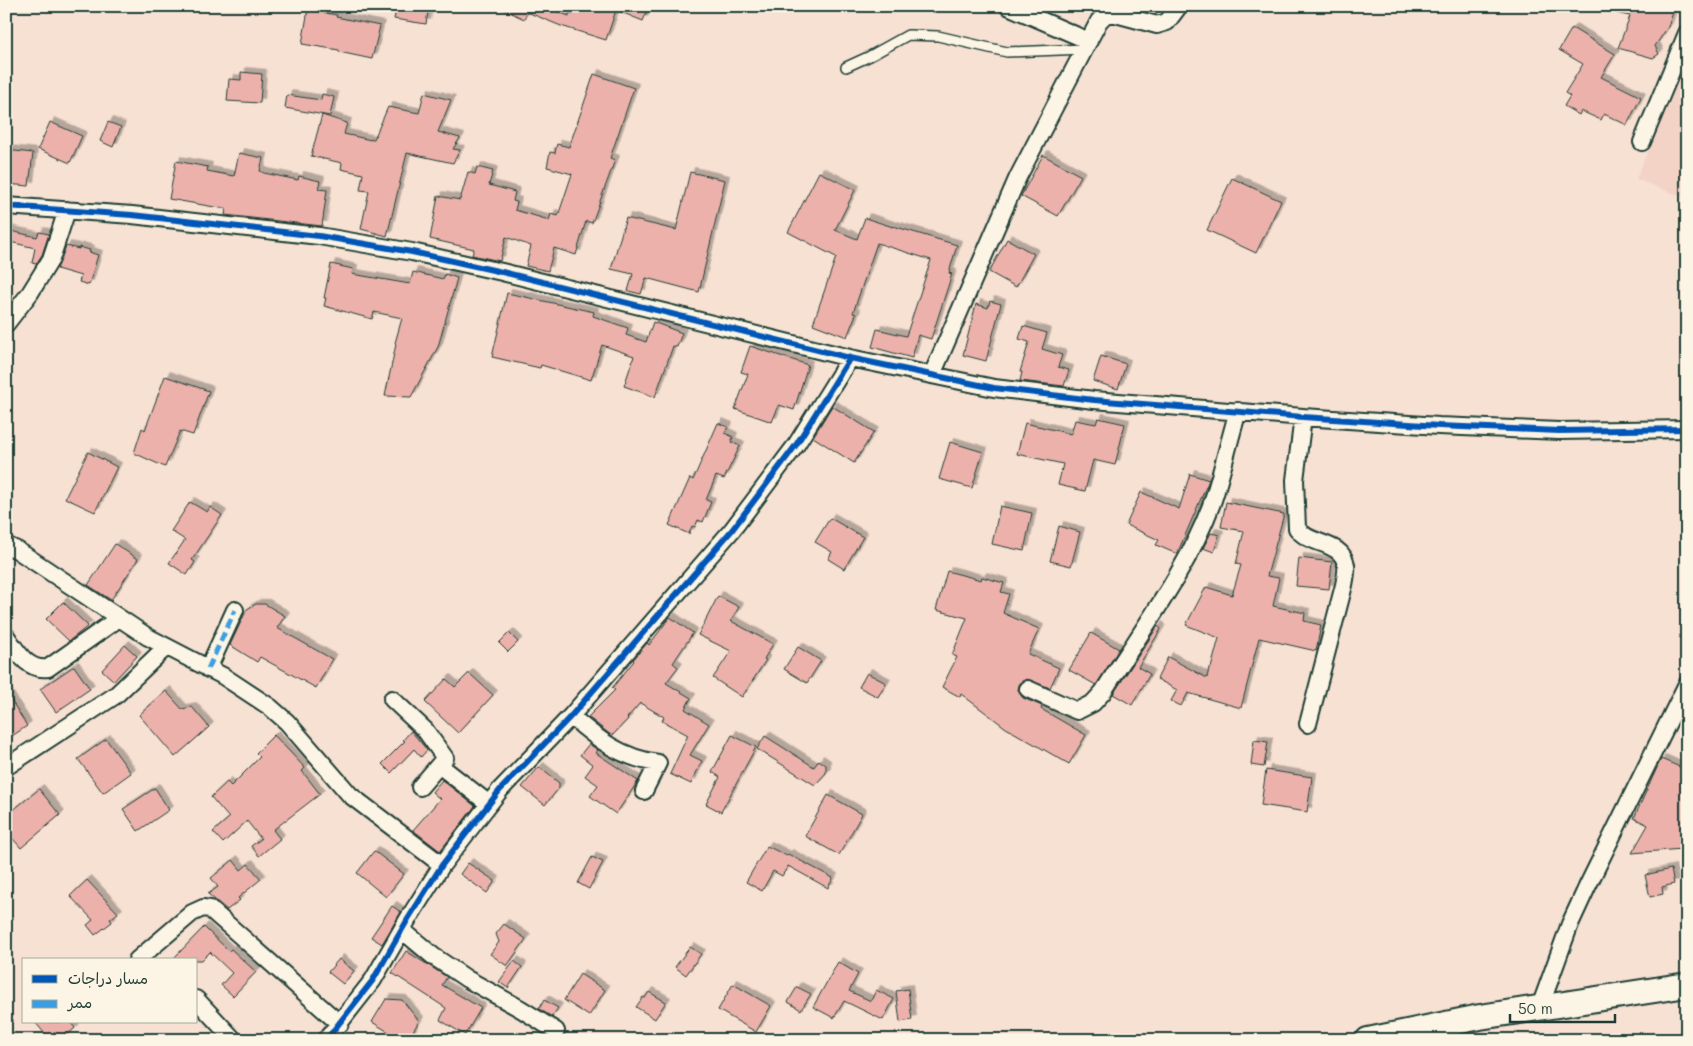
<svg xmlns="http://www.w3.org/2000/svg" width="1693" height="1046" viewBox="0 0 1693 1046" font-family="Mali,'Playpen Sans Arabic',sans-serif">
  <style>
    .built { fill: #f4d3c7 }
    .building { fill: #ecb1aa; stroke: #1f3d34; filter: url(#shadow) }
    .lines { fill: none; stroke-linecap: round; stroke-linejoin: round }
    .service-casing { stroke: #1f3d34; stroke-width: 12 }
    .minor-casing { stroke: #1f3d34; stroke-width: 20 }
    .secondary-casing { stroke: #1f3d34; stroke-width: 28 }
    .service { stroke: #fcf5e5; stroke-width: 9 }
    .minor { stroke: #fcf5e5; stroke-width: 16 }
    .secondary { stroke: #fcf5e5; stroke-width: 24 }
    .quiet { stroke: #3c9ee2; stroke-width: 5; stroke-dasharray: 10 5; stroke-linecap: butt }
    .cycleway-casing { stroke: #fcf5e5; stroke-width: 9 }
    .cycleway { stroke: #0057b8; stroke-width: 6 }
  </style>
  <defs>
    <filter id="shadow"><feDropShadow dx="4.5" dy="-4.5" stdDeviation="0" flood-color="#0004"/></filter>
  </defs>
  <rect width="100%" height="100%" fill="#f7e1d3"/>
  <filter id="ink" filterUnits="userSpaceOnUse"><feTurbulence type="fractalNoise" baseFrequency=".02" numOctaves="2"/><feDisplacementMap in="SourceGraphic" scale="10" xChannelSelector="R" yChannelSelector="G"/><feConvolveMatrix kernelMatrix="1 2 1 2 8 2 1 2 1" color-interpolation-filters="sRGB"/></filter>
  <g filter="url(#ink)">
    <path class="built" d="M1687,58V199L1636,179Z"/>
    <path class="building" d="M397,6H429L426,24L394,19Z
      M497,6H542L569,16V13L573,14L575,6H649L643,21L616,10L606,40L561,26L527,12L524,19Z
      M1607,6H1675L1668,27L1655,46L1659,54L1653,58L1618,48L1630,16L1606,11Z
      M308,10L337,15L336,17L380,26L372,59L339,52V50L302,44Z
      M1572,28L1615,54L1601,77L1641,97L1627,125L1604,114L1601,120L1581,111L1579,115L1564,106L1570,96L1565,93L1583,64L1559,50Z
      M241,72L262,74L260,103L227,101L229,79L241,80Z
      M594,74L634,88L610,158L615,160L592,223L586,221L576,255L554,248L548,271L526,266L531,246L506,237L500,261L472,255L474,249L430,239L438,196L460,200L468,172L475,174L477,167L493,171L489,185L515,192L513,201L517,202L515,210L549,220L551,214L558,216L572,174L547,167L550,152L555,153L557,144L569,147Z
      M424,93L451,100L438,132L460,138L453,149L460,150L453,163L407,153L387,236L361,229L369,191L360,190L363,174L341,169L342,163L311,156L322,115L347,123L344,134L371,140V139H374L388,107L419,113Z
      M322,94L334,97L330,116L285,108L287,95L321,100Z
      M50,122L82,136L70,163L38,149Z
      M108,122L121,127L113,147L100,141Z
      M6,150L33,153L29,186L6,184Z
      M239,153L263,158L260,171L264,173L298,180L299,176L320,181L318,189L327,190L322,226L225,215L226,209L169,199L176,161L208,167L207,171L234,176Z
      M1043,155L1081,176L1058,216L1021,196Z
      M690,172L725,180L699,292L646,278L641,294L628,291L633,274L611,269L626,218L676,230Z
      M819,172L855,190L835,230L857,239L865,218L893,227V226L957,245L949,273L952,274L931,339L918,335L912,358L872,347L877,329L906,336L931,260L877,243L853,313L856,314L847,337L813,324L836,257L788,232Z
      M1232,178L1281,201L1256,253L1207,230Z
      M6,230L37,237L39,232L49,234L42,255L36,264L32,263L35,248L6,241Z
      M1007,239L1034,254L1016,287L989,272Z
      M66,246L79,249V247L90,250L89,252L98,255L89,285L79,282L81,276L57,269Z
      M331,264L353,269L352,274L410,284L413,272L443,279L445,274L457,278L438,347L411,397L385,396L396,344L395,343L402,318L374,312L372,319L324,306L326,298H324Z
      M507,293L594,312L593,316L628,328L626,335L646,342L653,322L682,333L677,347L673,346L655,397L624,386L634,356L602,345L591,380L541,365L540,368L492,357Z
      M990,301L1001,304L986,361L963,355L976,304L988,308Z
      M1023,326L1047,333L1042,349L1062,355L1058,367L1069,370L1064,386L1020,381L1022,372H1020L1029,342L1019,339Z
      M750,346L808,365L794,410L779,405L772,422L735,409L748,374L741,372Z
      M1101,356L1126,364L1118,389L1093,381Z
      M165,376L209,391L193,435L180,431L165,467L134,453L142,428L145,430Z
      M832,406L874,432L854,463L813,437Z
      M1098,418L1125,424L1115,465L1093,460L1085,491L1058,485L1063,464L1017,454L1025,423L1071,434L1075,420L1096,424Z
      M718,423L728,427L725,433L733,437L731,442L740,446L724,479L716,476L706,500L711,502L703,522L698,520L695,527L692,526L689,534L669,525L690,478L693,480Z
      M950,442L983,452L972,488L939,479Z
      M88,452L117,467L95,512L65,498Z
      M1190,474L1209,480L1177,554L1156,545L1159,540L1126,525L1141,492L1179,509Z
      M190,502L207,512L210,507L222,515L192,560L195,562L187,575L169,563L185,540L171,531Z
      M1226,502L1284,514L1267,576L1279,578L1273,606L1305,613L1304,621L1321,625L1316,651L1259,638L1241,708L1188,693L1181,706L1171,701L1177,690L1157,679L1168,657L1207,678L1209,668H1211L1219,638L1186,625L1206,587L1232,595L1241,565L1236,564L1244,531L1221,527Z
      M1000,506L1032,513L1024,551L992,544Z
      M830,518L863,537L844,569L828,559L832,552L815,542Z
      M1059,526L1080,532L1071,566L1050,561Z
      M1211,533L1219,535L1214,552L1203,548Z
      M115,544L138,559L111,600L88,585Z
      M1299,558L1332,562L1329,589L1296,586Z
      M947,571L981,580L982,577L1004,583L1001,592L1009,594L1003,613L1039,629L1028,654L1059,668L1050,688L1027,679L1022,681L1019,685L1018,690L1023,698L1042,706L1041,709L1086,735L1069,764L1006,728L961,694L960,697L942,687L957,657L952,655L967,618L936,610Z
      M718,596L739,607L731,621L773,644L764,659L766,660L742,697L713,678L731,651L698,635Z
      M63,602L88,626L69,641L46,619Z
      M256,604H265L285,616L277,628L332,659L316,688L260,657L257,662L230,645L247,609Z
      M670,617L693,633L673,663L678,667L666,683L691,698L685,709L709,724L690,755L702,761L691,784L670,774L688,735L662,721L664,717L640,703L627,718L628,719L612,736L588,717L615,690L612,688L634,661L633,660L647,643L649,645Z
      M1158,626L1161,629L1138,667L1150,674L1132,705L1113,694Z
      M509,633L518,642L508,652L499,643Z
      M1091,633L1119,649L1096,685L1069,670Z
      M125,645L137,656L114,681L102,670Z
      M798,647L821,661L807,683L784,669Z
      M74,666L90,689L56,712L40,689Z
      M469,673L493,695L458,733L425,702L446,679L455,687Z
      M867,673L886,683L878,697L859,687Z
      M166,691L182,709L192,707L209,727L175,757L139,715Z
      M6,692L27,726L6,740Z
      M411,731L427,750L421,757L414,749L391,773L382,764L405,741L403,740Z
      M274,735L305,768L302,771L320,794L273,830L280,839L259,856L251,846L261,839L247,821L223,843L213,832L229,818L211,797L227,782L231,786L260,757L256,753Z
      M732,735L756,747L721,812L706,804L720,777L712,772Z
      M765,736L814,767L819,760L826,765V773L815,785L757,749Z
      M106,739L131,773L103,793L78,759Z
      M1254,740L1268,742L1264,767L1251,765Z
      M589,744L598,750L596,753L638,781L616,814L590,796L598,785L585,776L593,765L580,755Z
      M1661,759L1687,770V836H1685L1682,849L1632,853L1648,825L1634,818Z
      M539,767L559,783V788L545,805L522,787Z
      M1266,770L1312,777L1307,812L1261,805Z
      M442,780L475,806L440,851L413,830L440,799L432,792Z
      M155,788L169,810L138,831L123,809Z
      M39,789L60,815L21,848L6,831V816Z
      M828,795L862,814L839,855L805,836Z
      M767,846L787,856L788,854L833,878L828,888L788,866L782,876L773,871L762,891L746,882Z
      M374,851L404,874L386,897L357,873Z
      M592,857L603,862L589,889L578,883Z
      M233,860L241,870L248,864L261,879L238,898L240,900L227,910L208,894L218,887L211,878Z
      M468,863L495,881L487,893L460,874Z
      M1671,869L1674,884L1662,887L1663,894L1650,897L1645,875Z
      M87,880L118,913L110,919L112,922L95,935L87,925L93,920L70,896Z
      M392,906L401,912L382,944L371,937Z
      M504,924L526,939L507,966L490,954L499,942L496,934Z
      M204,927L229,951L231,949L256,972L233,996L221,985L232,973L210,952L202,960H172Z
      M690,947L701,954L686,975L675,967Z
      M406,951L447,977L442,985L481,1008L465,1035L440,1020L446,1008L392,973Z
      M339,959L354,971L343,984L328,972Z
      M514,961L522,967L508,988L499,982Z
      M838,962L858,974L849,991L871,1001L876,990L894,999L883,1020L844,1001L834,1018L813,1007Z
      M580,974L605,990L589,1016L564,1000Z
      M733,984L771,1006L756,1032L718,1010Z
      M797,987L811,994L801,1010L788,1002Z
      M908,989L912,1020L900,1022L896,991Z
      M649,992L666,1002L655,1019L636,1007L643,997L645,998Z
      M386,999L402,1000L419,1021L408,1040H402L372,1022Z
      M544,1000L558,1008L552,1017L539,1009Z
      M35,1022H70L75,1028L62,1040H50Z"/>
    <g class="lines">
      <g class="service-casing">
        <path id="service" d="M846,67L870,56L908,35L938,36L1007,52L1085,49"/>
      </g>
      <g class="minor-casing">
        <path id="minor" d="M1008,6L1089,41
          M1642,142L1687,33
          M6,206L132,215L319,236L412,252L502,272L850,358L994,388L1094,400L1303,417L1439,426L1559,431L1687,429
          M6,324L30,293L51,259L67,210
          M932,375L1018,177L1099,21L1105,15L1112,13L1157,25L1167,22L1179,6
          M1303,417L1295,480L1297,528C1308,546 1342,540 1346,565C1347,571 1345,579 1344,585L1308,724
          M6,545L17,550L148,637L223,676L270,707L287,722L350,795L442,865
          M6,636C17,651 27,671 48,668L119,618
          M208,669L235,610
          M1028,689L1077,711L1093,703L1103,692C1141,631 1187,571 1212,503C1222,473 1229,441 1238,411
          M392,699L425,730L445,758L420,787L439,765L489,804
          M571,716C598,740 622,758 658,763L644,791
          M6,767L116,695L166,647
          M402,930L433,956L467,979L521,1009L556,1031
          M137,960L192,913L203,908L210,909L340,1024
          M196,999L234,1040
          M1540,1007L1570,924L1588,885L1687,684
          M326,1040L373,980L408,919L442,865L489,804L500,790L571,716L732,530L796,445L850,358"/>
      </g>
      <g class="secondary-casing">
        <path id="secondary" d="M1368,1040L1480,1017L1687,985"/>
      </g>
      <use href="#service" class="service"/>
      <use href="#minor" class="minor"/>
      <use href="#secondary" class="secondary"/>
      <path class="quiet" d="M208,669L235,610"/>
      <g class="cycleway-casing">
        <path id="cycleway" d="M6,206L132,215L319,236L412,252L502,272L850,358L994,388L1094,400L1303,417L1439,426L1559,431L1687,429
          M326,1040L373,980L408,919L442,865L489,804L500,790L571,716L732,530L796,445L850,358"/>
      </g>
      <use href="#cycleway" class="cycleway"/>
    </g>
  </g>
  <rect width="1693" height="1046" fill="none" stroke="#fcf5e5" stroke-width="25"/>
  <rect x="12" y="12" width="1668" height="1021" fill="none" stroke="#1f3d34" stroke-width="2" filter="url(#ink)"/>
  <rect x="22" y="958" width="175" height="65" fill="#fcf5e5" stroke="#a4ab9e"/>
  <rect x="32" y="975" width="25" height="8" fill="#0057b8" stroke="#a4ab9e"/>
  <text x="68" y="984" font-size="15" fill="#1f3d34">مسار دراجات</text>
  <rect x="32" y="1000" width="25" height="8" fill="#3c9ee2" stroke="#a4ab9e"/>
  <text x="68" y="1008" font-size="15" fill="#1f3d34">ممر</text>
  <path d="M1510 1014v8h105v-8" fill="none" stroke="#1f3d34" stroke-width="2.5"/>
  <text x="1518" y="1014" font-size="15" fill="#1f3d34" stroke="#fcf5e5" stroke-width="4" paint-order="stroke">50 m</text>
</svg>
